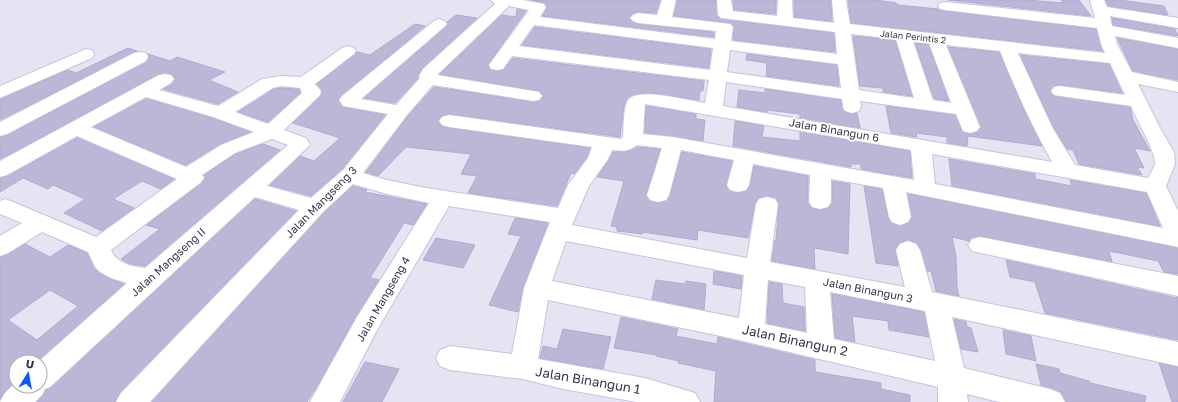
<svg xmlns="http://www.w3.org/2000/svg" width="1178" height="402" viewBox="0 0 1178 402" font-family="'Golos Text',sans-serif">
  <style>
    .building { fill: #bcb7d6; stroke: #b0aad1; fill-rule: evenodd }
    .lines { fill: none; stroke-linecap: round; stroke-linejoin: round }
    .minor-casing { stroke: #c7c2de; stroke-width: 2 }
    .minor { fill: #fff; fill-rule: evenodd }
    .labels { text-anchor: middle; stroke-width: 4; stroke-linejoin: round; paint-order: stroke }
    .far-street-label { font-size: 9px; fill: #353346; stroke: #fff }
    .street-label { font-size: 11px; fill: #353346; stroke: #fff }
    .near-street-label { font-size: 13px; fill: #353346; stroke: #fff }
  </style>
  <rect width="100%" height="100%" fill="#e7e3f3"/>
  <path class="building" d="M531,0H660L656,13L637,12L632,14L629,19L638,24L714,32V37L542,16L547,8L545,3Z
    M677,0H716V15L721,19L834,33L835,52L733,40L734,27L730,23L674,16Z
    M733,0H776V14L734,10Z
    M794,0H831L832,21L794,17Z
    M848,0H876L896,3L897,5L938,9L945,11L1096,29L1103,51L851,23Z
    M948,0H1026L1064,3L1061,0H1079L1091,16Z
    M1106,0H1120L1164,6L1168,15L1108,6Z
    M517,9L526,11L488,64L491,70H503L513,58L704,81L703,91H700L699,100L650,93L631,96L626,101L624,106L620,137L449,114L442,116L438,120L441,126L449,128L590,148L587,157L574,174L571,173L557,206L468,193L477,176L461,174L471,154L406,147L378,176L366,172L408,116L434,87L533,102L540,101L544,96L539,91L440,74L502,15L516,17Z
    M456,15L477,18L422,68L418,75V78L395,103L364,98L445,28L448,24L447,22Z
    M1112,18L1175,29L1178,36L1113,25Z
    M415,24L425,26L338,99L343,107L385,115L342,169L311,196L270,185L300,156L314,161L340,138L293,123L321,96L322,90L317,84L357,52L370,55Z
    M535,27L711,49L709,68L522,45Z
    M853,36L895,40L912,96L883,92V88L860,86Z
    M1117,38L1178,49V80L1133,71Z
    M915,43L928,44L949,101L934,99Z
    M948,47L999,52L1023,108L1042,146L968,136L967,146L947,143V137L916,133L917,137L891,133L886,106L955,115L962,132L970,134L977,132L981,128Z
    M128,48L137,51L2,119H0V99L68,70L76,73Z
    M148,54L170,61L177,57L225,72L209,80L238,92L218,104L163,89L172,84L176,79L171,74H159L0,159V137L8,135L147,62L149,58Z
    M747,54L837,65L839,86L766,76L767,63L746,60Z
    M1020,55L1109,64L1122,93L1060,85L1054,86L1050,91L1054,96L1130,107L1133,120L1150,151L1134,148L1144,168L1137,167L1142,175L1079,164L1073,150L1067,149L1053,126Z
    M281,88L299,89L300,93L268,122L238,112L274,89Z
    M765,89L841,100L842,108L845,112L852,114L857,113L860,128L800,118V114L767,110V112L737,107L739,90L765,93Z
    M146,99L213,118L250,132L220,144L186,165L94,127Z
    M646,106L696,114V119L705,120L703,141L645,133Z
    M735,121L764,126L762,137L800,141V132L910,151L912,178L861,169V164H851V167L733,146Z
    M77,138L174,179L161,189L142,181L113,199L134,208L102,231L64,213L85,199L53,185L48,189L23,178L0,192V178L8,176Z
    M263,144L280,150L145,266L130,264L121,259L160,229L146,225L201,184L206,178L204,175L236,154Z
    M637,147L660,149L646,195L650,201L658,203L666,201L670,196L682,152L732,161L726,186L730,191L738,193L746,191L750,186L754,166L808,176V203L812,208L820,210L828,208L832,203V181L850,184L848,254L814,248L815,269L772,261L775,240H776L779,204L775,198L767,196L759,198L755,203L748,238L698,230L697,240L642,232V234L617,231V227L611,226L624,181L597,177L609,160L613,152L628,151Z
    M949,159L1035,174V179L1072,186L1070,180L1146,193L1160,226L952,186Z
    M353,186L367,190L365,192L427,204L413,225L404,223L370,278L379,280L356,316L317,386L307,402H152L324,213Z
    M864,186L882,189L888,218L891,223L899,226L909,223L912,218L908,194L1178,248V274L1164,272L1158,261L1109,251L1112,262L980,236L972,238L969,241L952,237L956,256L957,287L959,296L936,291L931,271H927L921,250L917,243L907,240L899,243L895,250L898,266L876,263Z
    M255,199L296,211L120,392L115,402H37L46,390L51,388Z
    M515,218L548,223L523,287L518,312L489,305L521,236L508,234Z
    M436,238L475,245L463,268L423,260Z
    M25,244L50,257L68,245L87,253L94,268L99,273L110,279L124,284L37,362H16V380L4,392L0,399V257L9,254ZM50,290L78,306L37,340L8,320Z
    M1006,260L1177,298L1176,297H1178V340L1045,313L1035,282L1010,277Z
    M714,271L742,276L741,289L713,284Z
    M656,280L685,284L686,281L706,284L704,310L652,299Z
    M769,282L782,284L783,303L804,307L805,331L767,323Z
    M832,294L924,312L929,337L889,330L888,321L852,316L855,342L835,338Z
    M621,317L678,329L676,336L717,344L718,337L815,360V372L881,383V389L910,395V402H714L716,371L678,363L679,361L656,356V355L614,348Z
    M954,319L966,322L967,327L971,328L978,352L961,349Z
    M563,329L611,337L603,369L540,358L543,346L557,349Z
    M1003,330L1031,336L1036,361L1006,354Z
    M365,362L399,369L382,402H343Z
    M1159,363L1178,367V402H1172Z
    M1036,364L1059,369L1060,373L1089,381L1090,383L1146,396L1145,402H1066L1061,392L1041,385Z"/>
  <g class="lines">
    <g class="minor-casing">
      <path id="minor" d="M490,0H523L544,4L546,7L540,17L715,39L716,31L638,23L633,21L630,18L633,15L638,13L657,15L662,0H676L672,17L730,24L733,27L731,41L837,54L835,32L721,18L718,15L717,0H731L733,11L777,16L778,0H792L793,18L834,23L832,0H846L850,24L1105,53L1101,44L1097,28L945,10L940,9L938,6L940,3L945,2L1095,18L1090,0H1104L1107,7L1178,18V28L1110,16L1112,26L1178,38V48L1115,36L1117,44L1132,72L1178,82V92L1138,84L1160,128L1174,152L1175,164L1166,186L1178,211V247L906,192L911,217L908,222L900,225L892,222L889,217L883,188L831,179V202L828,207L820,209L812,207L809,202L810,175L753,164L749,185L746,190L738,192L730,190L727,185L734,160L681,150L669,195L666,200L658,202L650,200L647,195L662,148L637,145C629,152 622,151 612,150L608,159L589,186L572,225L747,258L756,204L759,199L767,197L775,199L778,204L770,262L905,287L896,250L900,244L908,241L916,244L920,250L932,292L1178,342V366L952,317L964,368L1050,389L1060,393L1065,402H999L967,394L968,402H938V387L730,338L548,300L538,359L645,378L695,393L700,402H637L563,389L523,379L450,370L440,366L436,358L440,350L450,346L512,354L524,288L550,222L449,206L376,332L340,402H310L357,317L429,203L387,194L353,184L323,212L150,402H116L121,393L299,210L255,197L50,387L45,389L42,395L35,402H0L5,393L16,382V386H40V362H38L127,283L111,278L100,272L95,267L88,252L42,232L8,253L0,256V236L22,223L0,214V201L5,199L13,202L96,237L177,179L77,136L7,175L0,177V161L159,75L165,74L171,75L174,79L171,83L159,90L218,106L262,79L281,76L301,77L342,48L348,46L354,48L356,51L354,54L315,84L321,91L320,95L284,130L306,138L310,145L267,186L311,198L343,170L388,114L343,106L339,100L342,96L434,21L439,19L444,21L447,24L444,27L361,99L396,105L420,78L419,76L423,69L495,4ZM509,6L529,10L489,65L491,69L497,70L503,69L512,56L709,80L705,103C690,101 633,85 627,102C623,112 624,126 623,137L621,139L449,115L442,117L439,121L442,125L449,127L592,147L588,158L568,185L558,208L426,188L387,180L363,173L407,115L433,85L533,101L539,100L542,96L539,92L437,75ZM534,25L713,48L710,70L519,46ZM851,34L896,39L914,98L859,90ZM913,41L929,43L951,103L933,100ZM946,45L1000,51C1015,89 1032,126 1052,162L723,106L726,82L842,99L843,107L845,111L852,113L859,111L861,107L860,101L956,114L963,131L970,133L977,131L980,127ZM730,50L838,64L841,88L727,72ZM1018,53L1110,63L1125,95L1060,86L1054,87L1051,91L1054,95L1060,96L1131,106C1136,119 1156,152 1155,164C1154,168 1150,174 1148,178L1075,165L1052,127ZM281,86L300,88L302,93L268,124L235,112L273,88ZM146,97L213,117L254,132L221,145L186,167L91,127ZM645,104L911,150L914,180L673,137L643,134ZM272,139L288,145L145,268C131,266 117,264 111,250L200,183L204,178L202,175L235,153ZM932,154L1147,192L1163,228L935,184ZM566,241L744,275L739,318L552,281ZM768,280L805,287L807,333L765,324ZM830,292L925,311L935,361L834,339Z
        M86,49L92,50L94,54L92,58L0,98V86Z
        M140,52L146,53L148,57L146,61L7,134L0,136V122L134,53Z
        M980,237L1178,276V296L972,251L968,245L972,239Z"/>
    </g>
    <use href="#minor" class="minor"/>
  </g>
  <g class="labels">
    <g class="far-street-label">
      <text transform="translate(913 37) rotate(6)" y="3">Jalan Perintis 2</text>
    </g>
    <g class="street-label">
      <text transform="translate(834 130) rotate(10)" y="4">Jalan Binangun 6</text>
      <text transform="translate(321 202) rotate(-45)" y="4">Jalan Mangseng 3</text>
      <text transform="translate(168 262) rotate(-42)" y="4">Jalan Mangseng II</text>
      <text transform="translate(868 290) rotate(11)" y="4">Jalan Binangun 3</text>
      <text transform="translate(383 299) rotate(-60)" y="4">Jalan Mangseng 4</text>
    </g>
    <g class="near-street-label">
      <text transform="translate(795 340) rotate(12)" y="5">Jalan Binangun 2</text>
      <text transform="translate(588 380) rotate(10)" y="5">Jalan Binangun 1</text>
    </g>
  </g>
  <g transform="translate(28 374) rotate(11)"><circle r="19" fill="#ffffff" stroke="#aeadb5"/>
  <path d="M0-3L7 15L0 10L-7 15Z" fill="#0e59ff"/>
  <text y="-6" font-size="11" font-weight="bold" text-anchor="middle" fill="#353346">U</text>
  </g>
</svg>
